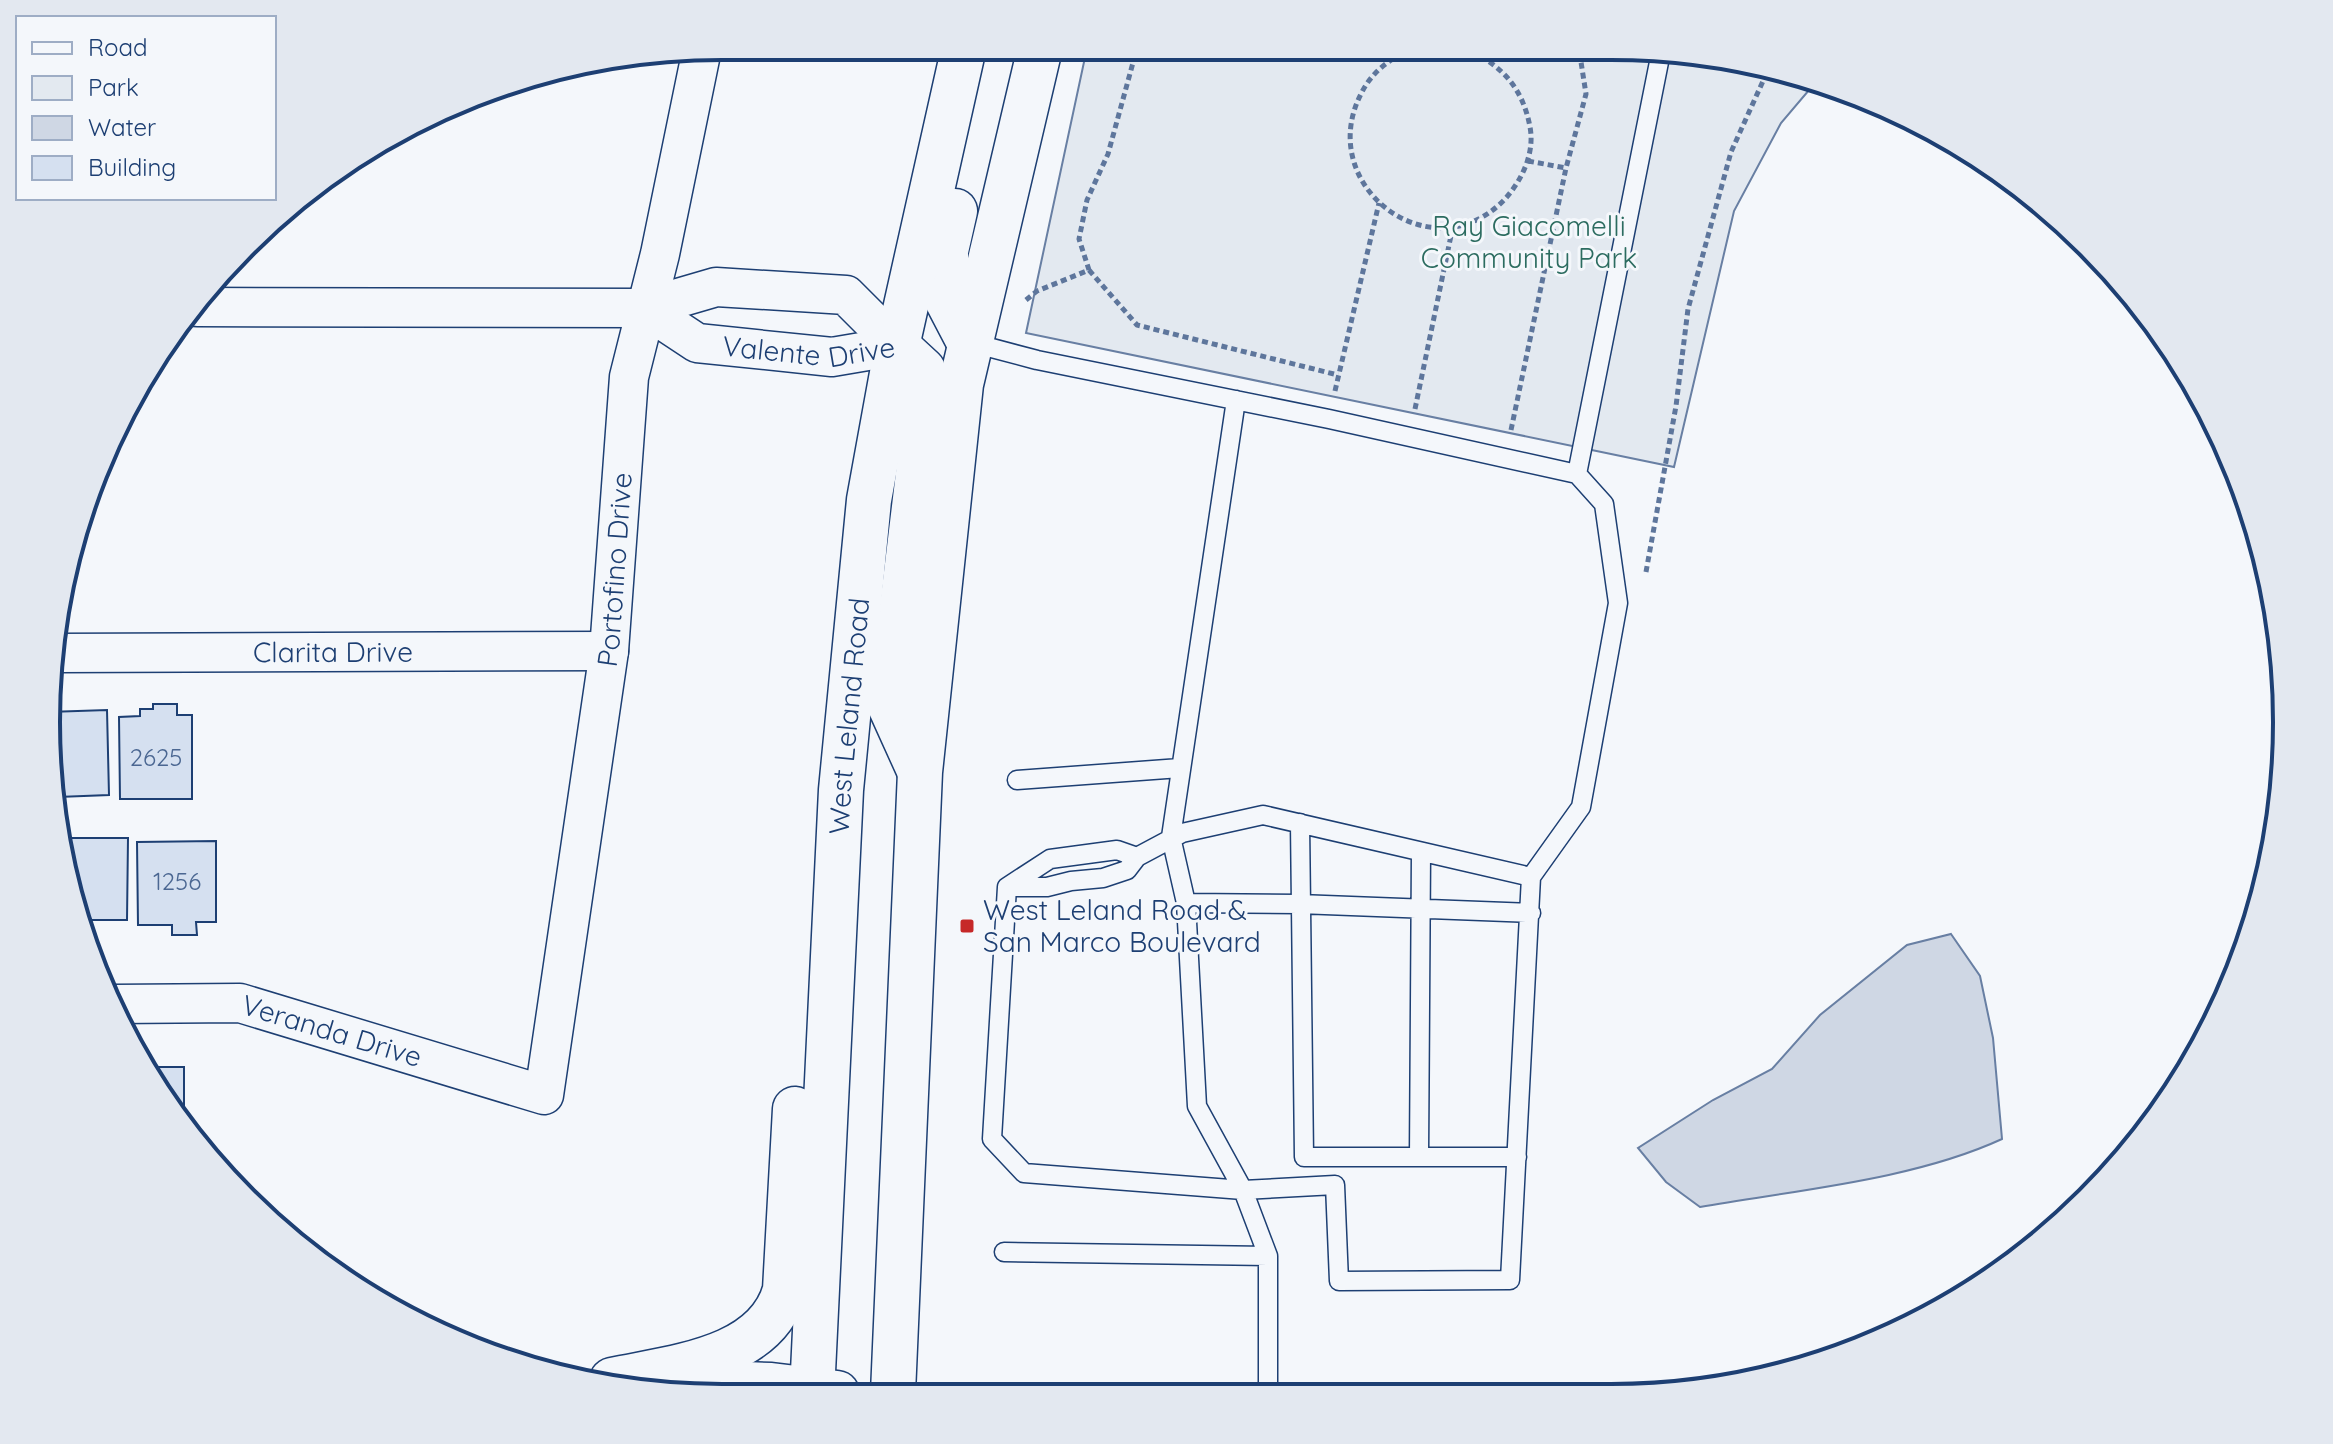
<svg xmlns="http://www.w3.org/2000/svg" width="2333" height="1444" viewBox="0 0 2333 1444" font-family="Quicksand,sans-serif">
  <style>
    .green { fill: #e3e9f0; stroke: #687fa3; stroke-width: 2 }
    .water { fill: #cfd7e4; stroke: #687fa3; stroke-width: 2 }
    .building { fill: #d5e0f0; stroke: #1d3f73; stroke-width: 2 }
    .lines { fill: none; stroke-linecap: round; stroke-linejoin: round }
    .service-casing { stroke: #1d3f73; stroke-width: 21 }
    .minor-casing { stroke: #1d3f73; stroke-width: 41 }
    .secondary-casing { stroke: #1d3f73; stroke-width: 47 }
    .path { stroke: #5e769c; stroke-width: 5; stroke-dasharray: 6 4; stroke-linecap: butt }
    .service { stroke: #f4f7fb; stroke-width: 18 }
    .minor { stroke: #f4f7fb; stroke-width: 38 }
    .secondary { stroke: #f4f7fb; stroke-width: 44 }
    .poi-dot { fill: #c62828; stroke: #f4f7fb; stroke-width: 3 }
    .labels { text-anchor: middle; stroke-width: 6; stroke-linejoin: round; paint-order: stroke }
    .number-label { font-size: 24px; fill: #4b6792 }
    .park-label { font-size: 28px; fill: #2c6c60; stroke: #f4f7fb }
    .street-label { font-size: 28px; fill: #1d3f73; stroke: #f4f7fb }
    .poi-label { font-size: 28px; fill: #1d3f73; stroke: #f4f7fb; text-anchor: start }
    .rim { fill: none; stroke: #1d3f73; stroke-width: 4 }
  </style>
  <rect width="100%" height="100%" fill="#f4f7fb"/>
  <path class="green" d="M1087,48L1699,52L1815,83L1781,123L1734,211L1674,467L1026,333Z"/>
  <path class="water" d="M1951,934L1980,976L1993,1038L2002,1139C1913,1180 1796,1190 1700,1207L1666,1182L1638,1148L1713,1100L1772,1069L1820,1015L1907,945Z"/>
  <path class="building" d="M153,704H177V715H192V799H120L119,717L140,716V709H153Z
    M107,710L109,795L58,797L46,722L48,712Z
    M65,838H128L127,920H79Z
    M216,841V922H196L197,935H172V925H138L137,842Z
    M158,1067H184V1123L160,1098L147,1071H158Z"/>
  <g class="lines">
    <g class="service-casing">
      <path id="service" d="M969,342L1037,360L1329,419L1577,474L1661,52
        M1017,780L1180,768
        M1300,823L1304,1157H1419
        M1421,852L1419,1157H1517
        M1137,857L1117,850L1050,859L1007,887L992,1139L1024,1173L1243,1190L1335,1185L1339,1281L1510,1280L1531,877L1581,807L1618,603L1604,504L1577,474
        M1007,887H1047L1071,881L1103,878L1127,870L1137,857L1182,833L1263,815L1531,877
        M1186,903L1299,904L1531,913
        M1004,1252L1268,1256L1243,1190L1197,1106L1186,903L1171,837L1236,400
        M1268,1256V1395"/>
    </g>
    <g class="minor-casing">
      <g id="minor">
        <path d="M197,307L644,308L716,287L846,295L897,346"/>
        <path id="s1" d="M644,308L697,343L832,357L897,346"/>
        <path id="s2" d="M57,653L609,651"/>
        <path id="s3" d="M114,1004L240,1003L544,1095L609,651L629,377L660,254L702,49"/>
      </g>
    </g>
    <g class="secondary-casing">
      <g id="secondary">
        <path d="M955,211L946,251V298L969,342"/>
        <path d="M897,346L923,370L925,416L890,706L919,770"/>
        <path d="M612,1380C672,1367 766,1360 785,1290L795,1109"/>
        <path d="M664,1381L771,1385L837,1393"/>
        <path id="s4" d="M812,1393L841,790L869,500L897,346L964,47"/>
        <path d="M893,1393L920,772L961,384L1040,48"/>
      </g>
    </g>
    <path class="path" d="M1412,50C1391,57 1372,72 1362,92C1312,185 1432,276 1505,199C1522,180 1535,153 1530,127C1523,89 1503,66 1468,50
      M1528,161L1566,168
      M1089,270L1137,325L1338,375
      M1026,300L1037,291L1089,270L1079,239L1087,200L1108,154L1137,48
      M1335,391L1379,203
      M1415,409L1453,226
      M1511,430L1566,168L1586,94L1581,62L1573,51
      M1646,572L1676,406L1688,309L1731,152L1768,70"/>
    <use href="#service" class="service"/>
    <use href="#minor" class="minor"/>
    <use href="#secondary" class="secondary"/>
  </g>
  <rect class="poi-dot" x="959" y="918" width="16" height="16" rx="4"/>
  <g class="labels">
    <g class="number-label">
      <text x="156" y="766">2625</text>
      <text x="177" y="890">1256</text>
    </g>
    <g class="park-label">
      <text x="1529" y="236">Ray Giacomelli<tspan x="1529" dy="32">Community Park</tspan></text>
    </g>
    <g class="street-label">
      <text dy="10" stroke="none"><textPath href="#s1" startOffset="176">Valente Drive</textPath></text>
      <text dy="10" stroke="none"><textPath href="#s3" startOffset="974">Portofino Drive</textPath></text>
      <text dy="10" stroke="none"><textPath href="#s2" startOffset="276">Clarita Drive</textPath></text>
      <text dy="10" stroke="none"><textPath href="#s4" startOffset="678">West Leland Road</textPath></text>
      <text dy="10" stroke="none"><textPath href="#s3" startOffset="222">Veranda Drive</textPath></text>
    </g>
    <g class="poi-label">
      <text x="983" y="920">West Leland Road &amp;<tspan x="983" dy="32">San Marco Boulevard</tspan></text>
    </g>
  </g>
  <path d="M0 0H2333V1444H0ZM722 60H1611A662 662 0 0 1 2273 722V722A662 662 0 0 1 1611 1384H722A662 662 0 0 1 60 722V722A662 662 0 0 1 722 60Z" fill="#e3e8f0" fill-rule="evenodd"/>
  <path class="rim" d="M722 60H1611A662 662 0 0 1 2273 722V722A662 662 0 0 1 1611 1384H722A662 662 0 0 1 60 722V722A662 662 0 0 1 722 60Z"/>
  <rect x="16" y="16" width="260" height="184" fill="#f4f7fb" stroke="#9eadc5" stroke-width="2"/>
  <rect x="32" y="42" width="40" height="12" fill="#f4f7fb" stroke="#9eadc5" stroke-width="2"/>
  <text x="88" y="56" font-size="24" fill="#1d3f73">Road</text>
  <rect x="32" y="76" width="40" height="24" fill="#e3e9f0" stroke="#9eadc5" stroke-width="2"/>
  <text x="88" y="96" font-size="24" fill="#1d3f73">Park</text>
  <rect x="32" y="116" width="40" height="24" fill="#cfd7e4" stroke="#9eadc5" stroke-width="2"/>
  <text x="88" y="136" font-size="24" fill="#1d3f73">Water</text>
  <rect x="32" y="156" width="40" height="24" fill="#d5e0f0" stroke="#9eadc5" stroke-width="2"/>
  <text x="88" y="176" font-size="24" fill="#1d3f73">Building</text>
</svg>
